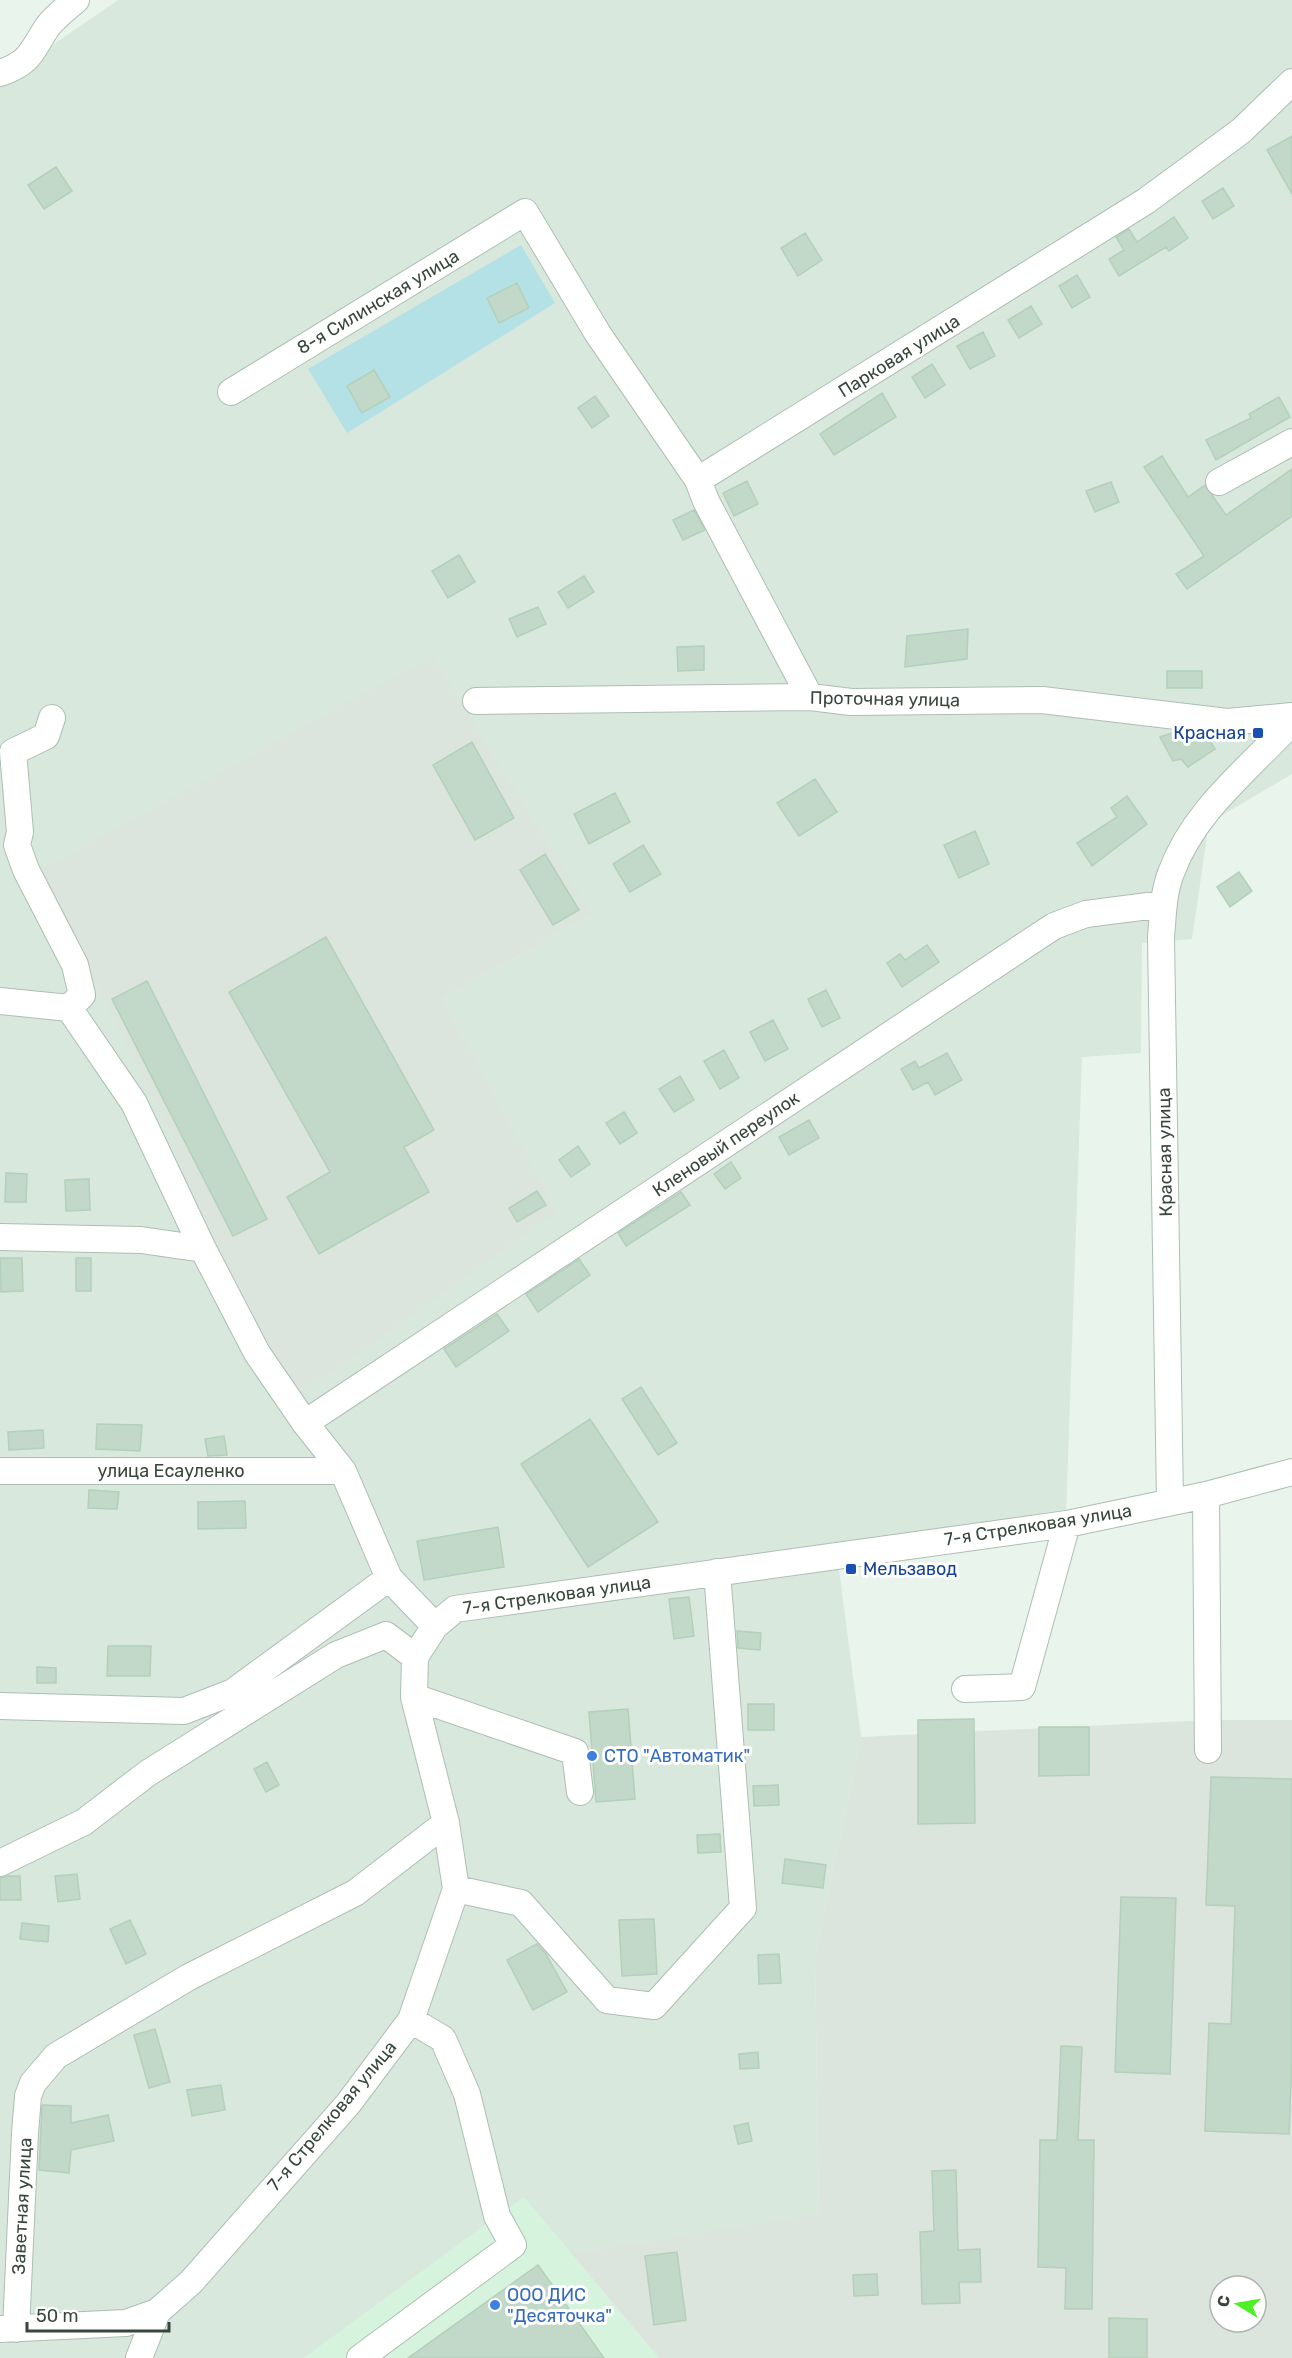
<svg xmlns="http://www.w3.org/2000/svg" width="1292" height="2358" viewBox="0 0 1292 2358" font-family="Rubik,sans-serif">
  <style>
    .residential { fill: #d8e8dd; fill-rule: evenodd }
    .commercial { fill: #d6f4dd }
    .industrial { fill: #dbe4dd; fill-rule: evenodd }
    .green { fill: #b4e1e6 }
    .building { fill: #c2d8c8; stroke: #b3d0ba; stroke-width: 1.5 }
    .lines { fill: none; stroke-linecap: round; stroke-linejoin: round }
    .minor-casing { stroke: #acbfb2; stroke-width: 28 }
    .minor { stroke: #fff; stroke-width: 26 }
    .transit-dot { fill: #1a4fb4; stroke: #fff; stroke-width: 2 }
    .shop-dot { fill: #3f7fe0; stroke: #fff; stroke-width: 2 }
    .labels { text-anchor: middle; stroke-width: 6; stroke-linejoin: round; paint-order: stroke }
    .street-label { font-size: 18px; fill: #38473c; stroke: #fff }
    .transit-label { font-size: 18px; fill: #164399; stroke: #fff; text-anchor: end }
    .shop-label { font-size: 18px; fill: #366cbe; stroke: #fff; text-anchor: start }
  </style>
  <rect width="100%" height="100%" fill="#e9f4ed"/>
  <path class="residential" d="M118,0H1292V774L1209,823L1192,939L1142,943L1141,1053L1082,1057L1066,1516L836,1547L861,1737L815,1956L819,2215L571,2253L524,2198L304,2358H0V81ZM592,915L442,998L556,1212L175,1168V1141Z"/>
  <path class="commercial" d="M524,2197L659,2358H304L497,2216Z"/>
  <path class="industrial" d="M432,656L592,915L442,998L557,1212L296,1398L175,1168V1141L39,871Z
    M1208,1720H1292V2358H659L571,2253L819,2214L815,1956L861,1737ZM1220,2286H1256V2322H1220Z"/>
  <path class="green" d="M521,245L555,303L347,433L308,369Z"/>
  <path class="building" d="M1292,136V194L1267,150Z
    M56,167L72,191L44,209L28,185Z
    M1223,188L1234,206L1213,219L1202,201Z
    M1174,217L1188,238L1169,251L1166,247L1119,276L1109,259L1124,250L1116,237L1129,229L1137,242Z
    M805,233L822,260L798,276L781,248Z
    M1077,275L1090,297L1072,308L1059,286Z
    M517,283L529,308L499,323L487,298Z
    M1031,306L1042,324L1019,338L1008,320Z
    M983,332L995,356L970,369L957,346Z
    M932,364L945,385L925,398L912,377Z
    M374,370L390,397L362,413L347,386Z
    M882,393L896,417L834,455L820,434Z
    M595,396L609,416L592,428L578,408Z
    M1279,397L1290,417L1216,460L1206,440L1251,418L1249,414Z
    M1162,456L1188,497L1205,485L1226,515L1292,469V516L1187,589L1176,574L1204,556L1144,467Z
    M747,481L758,504L734,516L723,493Z
    M1111,482L1119,502L1095,512L1086,491Z
    M694,510L705,530L683,540L673,520Z
    M459,555L475,582L448,598L432,571Z
    M584,576L594,592L568,608L558,592Z
    M538,607L546,624L517,637L509,619Z
    M968,629L967,659L905,667L907,636Z
    M704,646V670L678,671L677,647Z
    M1167,671H1202V688H1167Z
    M1178,731L1206,735L1215,749L1188,767L1181,759L1173,761L1160,737Z
    M472,742L514,818L475,840L433,765Z
    M815,779L837,812L799,836L777,803Z
    M615,793L630,822L589,844L574,814Z
    M1127,796L1147,824L1092,866L1077,843L1117,817L1111,808Z
    M975,831L989,864L959,878L944,845Z
    M643,845L661,874L630,892L613,864Z
    M545,854L579,910L553,925L520,870Z
    M1239,872L1252,891L1230,907L1217,887Z
    M326,937L434,1130L404,1147L429,1192L319,1254L287,1197L330,1172L229,992Z
    M927,945L939,962L902,987L887,963L900,954L905,960Z
    M147,981L267,1219L233,1236L112,999Z
    M826,990L840,1018L822,1027L808,999Z
    M773,1020L788,1049L765,1061L750,1032Z
    M724,1050L739,1078L720,1089L704,1061Z
    M947,1053L962,1080L935,1095L928,1082L913,1090L901,1069L915,1061L919,1068Z
    M680,1076L694,1100L674,1112L659,1089Z
    M624,1112L637,1133L620,1144L606,1123Z
    M809,1120L819,1138L789,1155L779,1137Z
    M578,1146L590,1164L571,1177L559,1160Z
    M731,1162L741,1178L725,1189L714,1174Z
    M6,1173L27,1174L26,1202H5Z
    M89,1179L90,1210L66,1211L65,1180Z
    M537,1191L546,1205L517,1222L509,1208Z
    M681,1192L690,1205L626,1246L618,1233Z
    M0,1258H22L23,1291L1,1292Z
    M76,1258H91V1291H76Z
    M579,1259L590,1275L538,1312L526,1294Z
    M497,1314L509,1331L456,1367L444,1349Z
    M641,1387L677,1443L658,1455L622,1399Z
    M590,1419L658,1522L588,1567L521,1464Z
    M97,1424L142,1425L140,1451L96,1449Z
    M43,1430L44,1448L9,1450L8,1432Z
    M224,1436L227,1455L208,1456L205,1439Z
    M89,1490L119,1492L117,1509L88,1508Z
    M245,1501L246,1528L198,1529V1502Z
    M498,1527L504,1567L424,1580L417,1541Z
    M689,1597L694,1636L674,1639L669,1599Z
    M737,1631L761,1633L760,1650L738,1648Z
    M108,1646H151L150,1676H107Z
    M37,1667L56,1668V1683H37Z
    M748,1704H774V1730H748Z
    M628,1709L635,1799L596,1802L589,1712Z
    M974,1719L975,1823L918,1824V1720Z
    M1039,1727H1089V1775L1039,1776Z
    M267,1762L279,1785L266,1792L254,1769Z
    M1211,1777L1292,1779V2059L1289,2134L1205,2131L1209,2023L1231,2024L1235,1906L1206,1905Z
    M778,1785L779,1805L754,1806L753,1786Z
    M720,1834L721,1852L698,1853L697,1835Z
    M785,1859L826,1865L823,1888L782,1883Z
    M77,1874L80,1899L58,1902L55,1876Z
    M8,1876H20L21,1900H0V1878Z
    M1121,1897L1176,1898L1170,2074L1115,2072Z
    M654,1919L657,1974L622,1976L619,1920Z
    M130,1920L146,1954L126,1964L110,1929Z
    M22,1923L49,1926L48,1942L20,1939Z
    M537,1944L546,1954L567,1992L533,2010L507,1960Z
    M779,1954L781,1983L759,1984L758,1955Z
    M155,2029L170,2082L149,2088L134,2035Z
    M1061,2046L1082,2047L1078,2140H1094L1092,2309H1065L1066,2268L1038,2267L1040,2140H1057Z
    M758,2052L759,2068L740,2069L739,2054Z
    M221,2085L225,2110L192,2116L187,2090Z
    M42,2105L71,2106V2123L108,2115L114,2141L71,2150L69,2173L39,2170Z
    M748,2123L752,2141L738,2144L734,2126Z
    M956,2170L958,2250L980,2249L981,2282H959L960,2303L922,2304L920,2232L934,2231L932,2171Z
    M677,2252L686,2320L654,2325L645,2256Z
    M538,2265L604,2358H408Z
    M877,2274L878,2295L854,2296L853,2275Z
    M1109,2318L1147,2319V2358H1109Z"/>
  <g class="lines">
    <g class="minor-casing">
      <path id="minor" d="M0,73C32,62 31,51 48,26C56,16 66,8 76,0
        M231,392L525,212L598,334L698,480
        M1219,482L1292,442
        M810,697L706,501L698,480L1146,201L1241,131L1292,82
        M476,701L810,697L851,702L1042,700L1227,722L1292,716
        M52,718L46,736L13,752L20,832L17,845L26,870L75,965L82,995L69,1008
        M0,1001L69,1008
        M69,1008L134,1103L203,1249L257,1353L305,1423L343,1471L389,1578L435,1626
        M0,1237L141,1240L203,1249
        M305,1423L1054,926L1086,914L1164,904
        M0,1471H343
        M1206,1495L1208,1750
        M1170,1502L1161,937C1163,916 1163,893 1171,873C1194,810 1248,770 1292,722
        M965,1689L1022,1687L1067,1524
        M414,1697L575,1752L580,1792
        M0,1706L184,1711L233,1692L389,1578
        M0,1863L84,1822L148,1773L336,1655L386,1635L415,1657
        M456,1889L521,1903L607,2000L654,2006L743,1908L717,1572
        M0,2329L126,2323L157,2312L191,2282L348,2104L411,2020L456,1889L446,1823L414,1697L415,1657L435,1626L455,1609L1067,1524L1206,1495L1292,1472
        M16,2329L25,2133L28,2096L33,2083L56,2056L189,1977L355,1893L446,1823
        M139,2358L157,2312
        M360,2358L513,2245L497,2216L467,2094L443,2039L411,2020"/>
    </g>
    <use href="#minor" class="minor"/>
  </g>
  <g class="transit-dot">
    <rect x="1252" y="727" width="12" height="12" rx="3"/>
    <rect x="845" y="1563" width="12" height="12" rx="3"/>
  </g>
  <g class="shop-dot">
    <circle cx="592" cy="1756" r="6"/>
    <circle cx="495" cy="2305" r="6"/>
  </g>
  <g class="labels">
    <g class="street-label">
      <text transform="translate(378 302) rotate(-31)" y="6">8-я Силинская улица</text>
      <text transform="translate(899 356) rotate(-32)" y="6">Парковая улица</text>
      <text transform="translate(885 699) rotate(1)" y="6">Проточная улица</text>
      <text transform="translate(726 1144) rotate(-34)" y="6">Кленовый переулок</text>
      <text transform="translate(1165 1152) rotate(-91)" y="6">Красная улица</text>
      <text x="171" y="1477">улица Есауленко</text>
      <text transform="translate(1038 1525) rotate(-9)" y="6">7-я Стрелковая улица</text>
      <text transform="translate(557 1595) rotate(-8)" y="6">7-я Стрелковая улица</text>
      <text transform="translate(332 2116) rotate(-50)" y="6">7-я Стрелковая улица</text>
      <text transform="translate(22 2206) rotate(-87)" y="6">Заветная улица</text>
    </g>
    <g class="transit-label">
      <text x="1246" y="739">Красная</text>
      <text x="863" y="1575" text-anchor="start">Мельзавод</text>
    </g>
    <g class="shop-label">
      <text x="604" y="1762">СТО "Автоматик"</text>
      <text x="507" y="2301">ООО ДИС<tspan x="507" dy="21">"Десяточка"</tspan></text>
    </g>
  </g>
  <g transform="translate(1238 2304) rotate(281)"><circle r="28" fill="#ffffff" stroke="#afb5b1" stroke-width="1.5"/>
  <path d="M0-4.5L10 22L0 15L-10 22Z" fill="#4cf024"/>
  <text y="-9" font-size="16" font-weight="bold" text-anchor="middle" fill="#38473c">С</text>
  </g>
  <path d="M27 2322v9h142v-9" fill="none" stroke="#38473c" stroke-width="3"/>
  <text x="36" y="2322" font-size="18" fill="#38473c" stroke="#ffffff" stroke-width="4.5" paint-order="stroke">50 m</text>
</svg>
